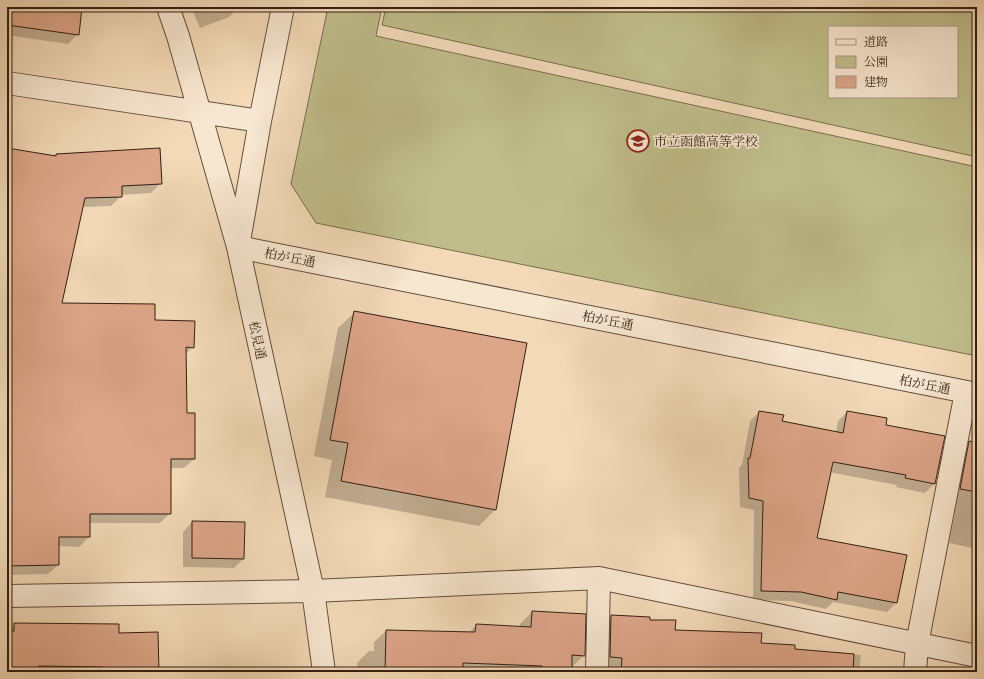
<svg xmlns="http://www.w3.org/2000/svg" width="984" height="679" viewBox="0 0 984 679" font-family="'Libre Bodoni','Noto Serif JP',serif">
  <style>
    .green { fill: #bfbe8b; stroke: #796e4f; fill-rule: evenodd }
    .shadow { fill: #0003 }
    .building { fill: #dda689; stroke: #331f13 }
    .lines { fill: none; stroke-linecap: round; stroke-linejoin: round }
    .minor-casing { stroke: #634e3c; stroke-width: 24 }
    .minor { stroke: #f7e7d1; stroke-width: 22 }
    .labels { text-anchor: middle; stroke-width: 3.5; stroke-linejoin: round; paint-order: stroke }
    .poi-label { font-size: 13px; fill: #331f13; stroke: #f7e7d1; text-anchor: start }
    .street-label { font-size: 13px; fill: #331f13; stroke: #f7e7d1 }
  </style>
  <rect width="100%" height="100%" fill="#f2dab8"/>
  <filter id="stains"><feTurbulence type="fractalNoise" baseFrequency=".005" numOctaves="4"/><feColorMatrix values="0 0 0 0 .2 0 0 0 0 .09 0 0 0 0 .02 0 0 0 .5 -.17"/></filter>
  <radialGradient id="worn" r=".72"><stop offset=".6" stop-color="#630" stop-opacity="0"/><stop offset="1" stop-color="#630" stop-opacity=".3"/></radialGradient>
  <path class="green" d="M328,7H382L376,36L977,167V356L316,223L291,184Z
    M386,7H977V157L382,25ZM829,27H957V97H829Z"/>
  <path class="shadow" d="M7,7H81L78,34L68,44L7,35Z
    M191,7H239L229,17L200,28Z
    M7,149L55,157L57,155L161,183L151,193L121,195V196L111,206L82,207L60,304L154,321L193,347L185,355L186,414L194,459L184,468H170V513L160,523H89V537L79,547L58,546V565L48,574L7,575Z
    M355,312L495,510L479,526L325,497L332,460L314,456L338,328Z
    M759,412L781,422L836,432L838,421L847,412L885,425L934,484L925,493L896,487L897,485L829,472L816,539L896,603L887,612L833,602L826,609L791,601L753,600L754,510L740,507L739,468L742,465L750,421Z
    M969,445L977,447V549L949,543L957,502L949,500L957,457Z
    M192,522L243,559L234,568L183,567V532Z
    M532,612L584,655L571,668V672H357V663L369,651H374V642L386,631L469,633L476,625L520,627V624Z
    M611,616L649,621L674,631L794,650L861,655L859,672H613V667L601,666L602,625Z
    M14,624L158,672H7V631Z"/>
  <path class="building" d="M7,7H82L79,35L7,25Z
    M7,148L56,156V154L160,148L162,184L122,186V197L85,198L62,303L155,304V320L195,321L194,348L186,347L187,413H195V459H171V514H90V537H59V565L7,566V425L10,426V372H7Z
    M354,311L527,343L496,510L341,481L348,443L330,440Z
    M759,411L784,415L782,421L843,433L847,411L887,418L886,425L945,436L935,484L905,478L906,475L833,462L817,538L907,555L897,603L838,592L837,600L801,592L761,591L763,501L749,498L748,458H750Z
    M969,441L977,443V492L960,489Z
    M192,521L245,522L244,559L192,558Z
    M532,611L586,614L585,656L572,655V672H542V666L463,663V672H385L386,630L475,632L476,624L531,627Z
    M611,615L650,617V620H676L675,630L762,633L761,643L795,645V649L854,654L853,672H621L622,658L610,657Z
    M14,623L119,624V633L158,632L159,672H103V667L39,666V669L7,668V631H14Z"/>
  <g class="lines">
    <g class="minor-casing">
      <path id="minor" d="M168,7L178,36L238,247L977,394
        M283,7L260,121L238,247L313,591L324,672
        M7,83L260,121
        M7,596L313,591L599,578L977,656
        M597,672L599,578
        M915,672L917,644L966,392"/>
    </g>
    <use href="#minor" class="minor"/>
  </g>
  <defs>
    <g id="school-ring" transform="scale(1.15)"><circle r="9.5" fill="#f7e7d1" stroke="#8f2418" stroke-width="1.5"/><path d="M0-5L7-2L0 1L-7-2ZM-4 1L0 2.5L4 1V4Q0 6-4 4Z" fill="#8f2418"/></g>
  </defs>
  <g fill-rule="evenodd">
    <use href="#school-ring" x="638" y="141"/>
  </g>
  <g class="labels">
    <g class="poi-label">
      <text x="654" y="146">市立函館高等学校</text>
    </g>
    <g class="street-label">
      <text transform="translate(290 257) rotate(11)" y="5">柏が丘通</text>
      <text transform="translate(608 320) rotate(11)" y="5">柏が丘通</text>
      <text transform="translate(258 340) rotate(78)" y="5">松見通</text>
      <text transform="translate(925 384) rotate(11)" y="5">柏が丘通</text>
    </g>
  </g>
  <rect width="984" height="679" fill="none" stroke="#f2dab8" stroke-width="24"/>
  <rect x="8" y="8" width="968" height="663" fill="none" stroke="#331f13" stroke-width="2"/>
  <rect x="12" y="12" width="960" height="655" fill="none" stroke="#331f13"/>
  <rect x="828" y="26" width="130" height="72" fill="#f7e7d1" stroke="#a99785"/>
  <rect x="836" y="39" width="20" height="6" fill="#f7e7d1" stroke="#a99785"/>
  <text x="864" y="46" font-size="12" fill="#331f13">道路</text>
  <rect x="836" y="56" width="20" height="12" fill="#bfbe8b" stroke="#a99785"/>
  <text x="864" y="66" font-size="12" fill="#331f13">公園</text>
  <rect x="836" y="76" width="20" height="12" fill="#dda689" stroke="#a99785"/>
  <text x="864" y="86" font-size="12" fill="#331f13">建物</text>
  <rect width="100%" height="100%" filter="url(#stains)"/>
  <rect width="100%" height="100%" fill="url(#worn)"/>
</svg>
